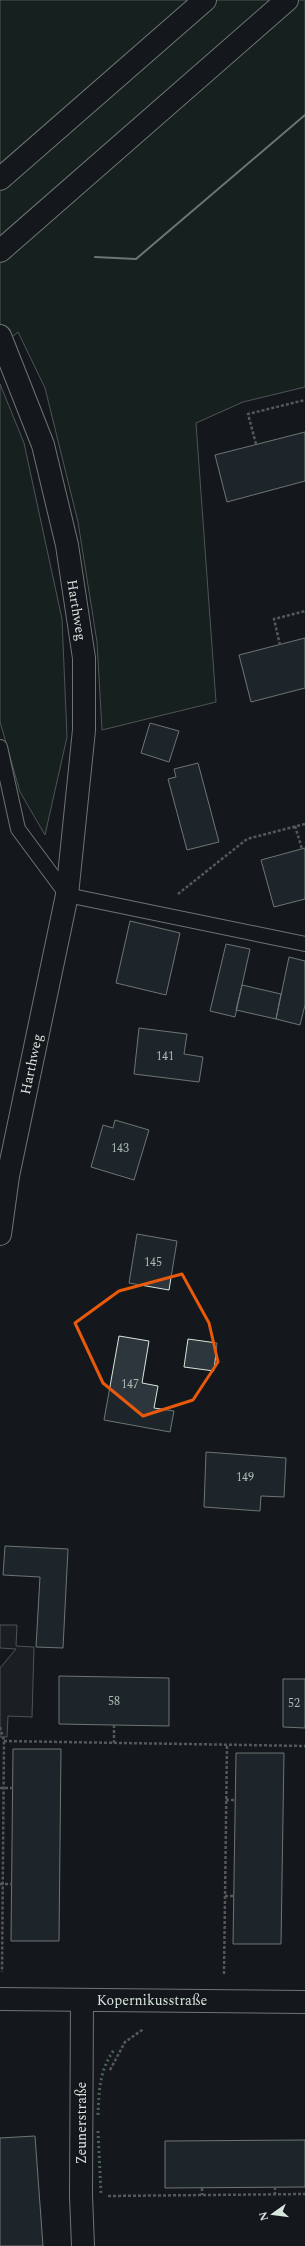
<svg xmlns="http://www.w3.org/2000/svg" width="305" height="2246" viewBox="0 0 305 2246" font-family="Spectral,serif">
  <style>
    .green { fill: #1a2d24; stroke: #939e99 }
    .parking { fill: #24282b; stroke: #939e99 }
    .building { fill: #2c363c; stroke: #d8e6dc }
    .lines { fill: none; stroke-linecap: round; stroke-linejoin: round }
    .service-casing { stroke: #d8e6dc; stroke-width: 16 }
    .minor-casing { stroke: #d8e6dc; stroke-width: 24 }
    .motorway-casing { stroke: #d8e6dc; stroke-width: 24 }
    .path { stroke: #9da8a2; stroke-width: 2.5; stroke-dasharray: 3 2; stroke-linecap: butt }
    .service { stroke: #14181c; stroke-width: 14 }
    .minor { stroke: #14181c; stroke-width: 22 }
    .motorway { stroke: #14181c; stroke-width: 22 }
    .hedge { stroke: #8ac095; stroke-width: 3; stroke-dasharray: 2 3; stroke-linecap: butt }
    .wall { stroke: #d8e6dc; stroke-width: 2 }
    .marked { fill: none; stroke: #e8590c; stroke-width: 3; stroke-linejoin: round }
    .labels { text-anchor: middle; stroke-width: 3; stroke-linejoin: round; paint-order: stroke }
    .number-label { font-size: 12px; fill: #adbab4 }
    .street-label { font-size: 14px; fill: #d8e6dc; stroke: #14181c }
  </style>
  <rect width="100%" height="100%" fill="#14181c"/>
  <path class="green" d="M0,0H305V387L243,402L196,423L216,702L102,730L97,642L78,522L45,388L18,332L0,347Z
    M0,384L24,443L62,619L67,737L45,835L20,792L0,722Z"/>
  <path class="parking" d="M0,1625H17L16,1646L34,1647L32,1717L8,1716L7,1737H0V1668L16,1649L0,1648Z"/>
  <path class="building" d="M305,432V481L227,502L215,455Z
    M305,638V688L251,702L239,655Z
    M150,723L179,731L169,762L141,753Z
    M198,763L219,842L187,850L168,779L176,777L174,769Z
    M305,848V899L274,907L261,860Z
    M130,921L180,933L166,995L116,983Z
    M226,944L250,949L235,1017L210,1011Z
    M289,957L305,961V1005L300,1025L276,1019Z
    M242,985L281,994L276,1019L236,1010Z
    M139,1028L187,1034L184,1054L203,1057L199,1082L134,1074Z
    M115,1120L149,1130L134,1180L91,1167L103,1125L113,1128Z
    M137,1234L177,1241L169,1290L129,1283Z
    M119,1336L149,1341L142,1383L158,1386L154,1408L174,1411L170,1432L104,1420Z
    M188,1339L217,1343L214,1371L184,1367Z
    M206,1452L286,1458L284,1497L261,1496L260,1511L204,1507Z
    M5,1546L68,1549L63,1648L36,1647L40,1577L3,1575Z
    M59,1676L169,1678V1726L59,1724Z
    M283,1679H305V1728L283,1727Z
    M13,1749H61L59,1941H11Z
    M236,1753H284L281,1944H233Z
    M35,2136L43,2246H0V2138Z
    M305,2140V2187L165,2188V2141Z"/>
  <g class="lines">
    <g class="service-casing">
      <path id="service" d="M0,747L18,829L67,895L305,944"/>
    </g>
    <g class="minor-casing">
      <path id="minor" d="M0,336L43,445L67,545L84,658V730L67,895L8,1176L0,1234
        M0,1999L305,2002
        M82,2000L81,2196L83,2246"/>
    </g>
    <g class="motorway-casing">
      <path id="motorway" d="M0,179L205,0
        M0,251L287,0"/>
    </g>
    <path class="path" d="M256,444L248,414L305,400
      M280,645L274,619L305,611
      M295,826L302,849
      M178,894L247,839L305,824
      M0,1727L4,1741L2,1972
      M4,1741L305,1746
      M114,1743V1725
      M0,1788H13
      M226,1800H236
      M0,1884H12
      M225,1896H234
      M224,1974L227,1745
      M110,2070L125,2042L142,2030L143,2028
      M275,2187V2194
      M202,2188V2195
      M108,2196L305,2194"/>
    <use href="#service" class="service"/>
    <use href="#minor" class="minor"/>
    <use href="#motorway" class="motorway"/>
    <path class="hedge" d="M98,2115C99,2091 99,2071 114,2050
      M98,2131L101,2194"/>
    <path class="wall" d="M95,257L136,259L305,115"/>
  </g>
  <path d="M0 0H305V2246H0ZM182,1274L209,1323L218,1362L193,1400L143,1416L103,1383L75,1323L119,1291Z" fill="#14181c" fill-opacity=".55" fill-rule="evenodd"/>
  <path class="marked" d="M182,1274L209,1323L218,1362L193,1400L143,1416L103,1383L75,1323L119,1291Z"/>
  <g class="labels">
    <g class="number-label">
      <text x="165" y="1060">141</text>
      <text x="120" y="1152">143</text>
      <text x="153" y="1266">145</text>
      <text x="130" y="1388">147</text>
      <text x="245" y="1481">149</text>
      <text x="114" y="1705">58</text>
      <text x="294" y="1707">52</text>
    </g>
    <g class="street-label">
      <text transform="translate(77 610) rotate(81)" y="5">Harthweg</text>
      <text transform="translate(31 1064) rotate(-78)" y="5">Harthweg</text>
      <text x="152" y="2005">Kopernikusstraße</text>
      <text transform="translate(81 2123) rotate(-90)" y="5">Zeunerstraße</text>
    </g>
  </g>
  <g transform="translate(273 2214) rotate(256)" stroke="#14181c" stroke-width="3" paint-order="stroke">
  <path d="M0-3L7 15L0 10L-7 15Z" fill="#d8e6dc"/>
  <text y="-6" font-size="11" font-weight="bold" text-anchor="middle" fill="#d8e6dc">N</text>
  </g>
</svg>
